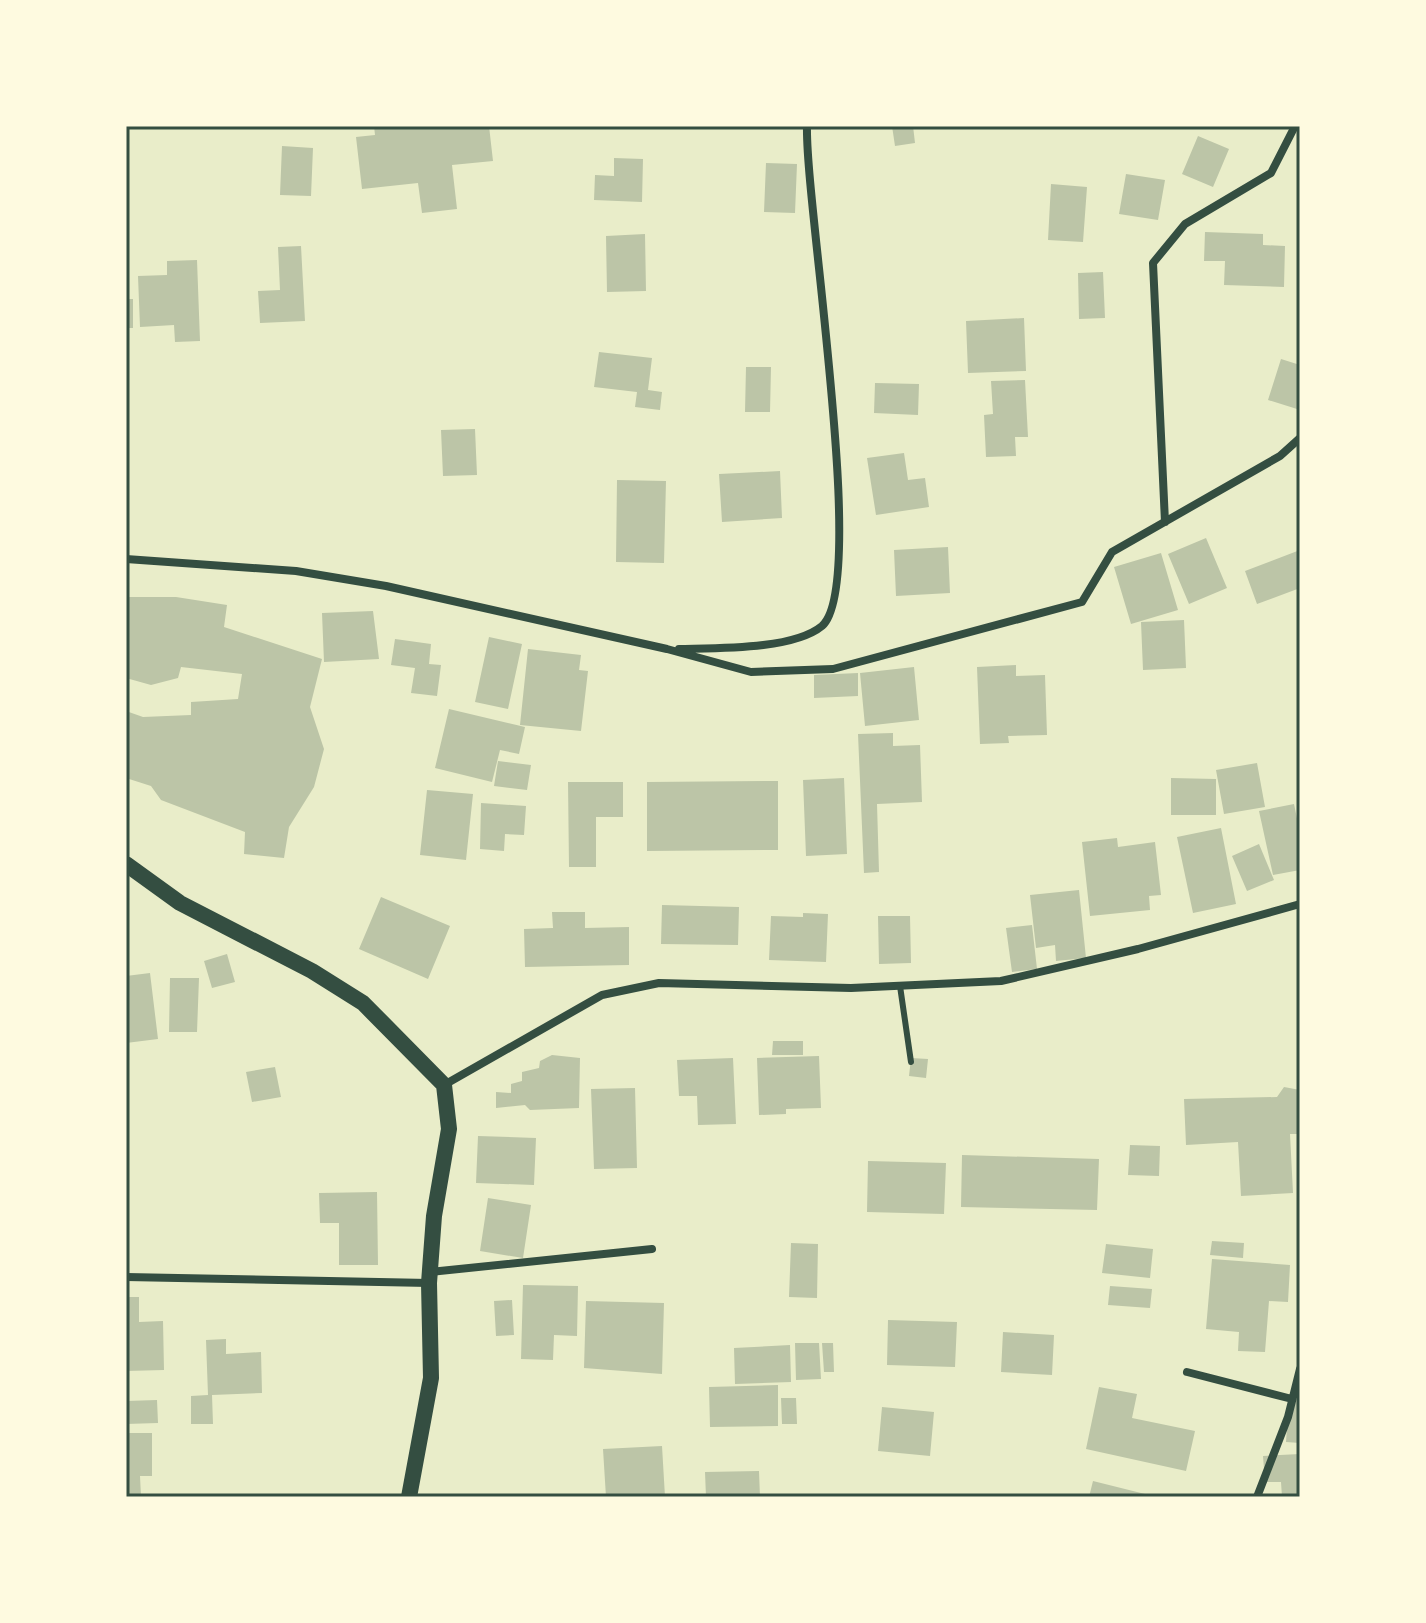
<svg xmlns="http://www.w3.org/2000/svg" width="1426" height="1623" viewBox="0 0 1426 1623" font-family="Signika,sans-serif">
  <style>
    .building { fill: #bcc5a7 }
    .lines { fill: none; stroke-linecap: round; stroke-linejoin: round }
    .service { stroke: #344e41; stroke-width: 6 }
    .minor { stroke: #344e41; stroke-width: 8 }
    .secondary { stroke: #344e41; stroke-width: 16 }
    .neatline { fill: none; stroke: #344e41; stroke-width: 3 }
  </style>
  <rect width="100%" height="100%" fill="#e9edc9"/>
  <path class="building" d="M374,126H489L493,161L452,165L457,209L422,213L418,183L362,189L356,137L375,135Z
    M892,126H913L915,143L895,146Z
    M1198,136L1229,149L1213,187L1182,174Z
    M282,146L313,148L311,196L280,195Z
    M614,158L643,159L642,202L594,200L595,175L614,176Z
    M766,163L797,164L795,213L764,212Z
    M1126,174L1165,180L1158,220L1119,214Z
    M1051,184L1087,187L1083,242L1048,240Z
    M1205,232L1263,234V245L1285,246L1284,287L1224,285L1225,261H1204Z
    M645,234L646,291L607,292L606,236Z
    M301,246L305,321L260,323L258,291L280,290L278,247Z
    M197,260L200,341L175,342L174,325L140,327L138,276L167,275V261Z
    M1103,272L1105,318L1079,319L1078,273Z
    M126,299H133V328H126Z
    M1024,318L1026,371L968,373L966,321Z
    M599,352L652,358L648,390L662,392L660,410L635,407L637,392L594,387Z
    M1281,359L1300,365L1297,409L1268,400Z
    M746,367H771L770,412H745Z
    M1025,380L1028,437H1015L1016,456L986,457L984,415L993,414L991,381Z
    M875,383L919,384L918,415L874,413Z
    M475,429L477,475L443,476L441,430Z
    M904,453L908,480L925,478L929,507L876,515L867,458Z
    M780,471L782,518L722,522L719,474Z
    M617,480L666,481L664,563L616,562Z
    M1206,538L1227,588L1189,604L1168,554Z
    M948,547L950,593L896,596L894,550Z
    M1300,550V588L1257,604L1245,571Z
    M1161,553L1178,610L1131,624L1114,567Z
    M126,597H176L227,605L224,627L322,659L310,707L324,749L314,787L289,827L284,858L244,854L245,832L161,800L151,786L126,778V711L143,717L191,715V702L238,699L242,674L181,667L178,678L151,685L126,678Z
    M373,611L379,659L324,662L322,613Z
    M1184,620L1186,668L1143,670L1141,622Z
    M489,637L522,644L508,709L475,702Z
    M395,639L431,644L429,664L441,665L437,696L411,693L415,668L391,665Z
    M528,649L581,655L579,670L588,671L581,731L520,725Z
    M1016,665V676L1045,675L1047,735L1008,736L1009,743L980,744L977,667Z
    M914,667L919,720L865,726L860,673Z
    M858,673V696L814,698V675Z
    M449,709L525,727L519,754L500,750L492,782L435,768Z
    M893,733V746L920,745L922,802L877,804L879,872L864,873L858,734Z
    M498,761L531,765L527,790L494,786Z
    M1257,763L1265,807L1224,814L1216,770Z
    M844,778L847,854L806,856L803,780Z
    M1171,778L1216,779V815H1171Z
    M778,781V850L647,851V782Z
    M568,782H623V817H596V867H569Z
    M427,790L473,794L466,860L420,855Z
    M481,803L526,806L524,835L505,834L504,851L480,849Z
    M1294,804L1300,833V870L1273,875L1259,811Z
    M1221,828L1236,904L1193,913L1177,837Z
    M1117,838L1118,847L1155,842L1161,895L1149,896L1150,910L1090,916L1082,842Z
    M1259,844L1274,880L1247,891L1232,856Z
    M1079,890L1086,958L1056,961L1055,945L1036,948L1030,895Z
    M381,897L450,926L428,979L359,949Z
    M662,905L739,907L738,945L661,944Z
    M552,912H585V928L629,927V965L525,967L524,929L553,928Z
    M803,913L828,914L826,962L769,960L771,916L803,917Z
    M878,916H910L911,963L879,964Z
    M1032,925L1037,969L1012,972L1006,928Z
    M227,954L235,982L212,988L204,961Z
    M150,973L158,1039L126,1043V976Z
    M170,978H199L197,1032H169Z
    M773,1041H803V1055H772Z
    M552,1055L580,1058L579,1108L530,1110L525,1105L496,1108V1092L511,1093V1084L522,1081V1072L539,1068L540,1061Z
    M819,1056L821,1108L786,1109V1114L759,1115L757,1058Z
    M733,1058L736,1124L698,1125L697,1096H679L677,1060Z
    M911,1058L928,1059L926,1078L909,1076Z
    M275,1067L281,1097L252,1102L246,1072Z
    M1284,1087L1300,1090V1134H1290L1293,1193L1241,1196L1238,1142L1186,1145L1184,1099L1277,1097Z
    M635,1088L637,1168L594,1169L591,1089Z
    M478,1136L536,1138L534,1185L476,1183Z
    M1130,1145L1160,1146L1159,1176L1128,1175Z
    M962,1155L1099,1159L1097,1210L961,1207Z
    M868,1161L946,1163L944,1214L867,1212Z
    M377,1192L378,1265H339V1223H320L319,1193Z
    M488,1198L531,1205L523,1258L480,1251Z
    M1212,1241L1244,1243L1243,1258L1210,1255Z
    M791,1243L818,1244L817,1298L789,1297Z
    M1106,1244L1153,1249L1150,1278L1102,1273Z
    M1212,1259L1290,1265L1288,1302L1269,1301L1265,1352L1238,1351L1239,1332L1206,1329Z
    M523,1285L578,1286L577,1336L554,1335L553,1360L521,1359Z
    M1110,1286L1152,1289L1150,1308L1108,1305Z
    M126,1297H139V1322L163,1321L164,1370L126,1371Z
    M512,1300L514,1335L496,1336L494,1301Z
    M586,1301L664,1303L662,1374L584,1368Z
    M888,1320L957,1322L955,1367L887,1365Z
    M1003,1332L1054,1335L1052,1375L1001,1372Z
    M226,1339V1354L261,1352L262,1393L212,1395L213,1424H191V1396L208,1395L206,1340Z
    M795,1343H819L821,1379L796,1380Z
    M822,1343H833L834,1372H824Z
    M790,1345L791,1382L735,1384L734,1348Z
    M778,1385V1426L710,1427L709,1387Z
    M1099,1387L1137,1394L1132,1418L1195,1431L1186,1471L1086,1449Z
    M781,1398H796L797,1424H782Z
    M1289,1398L1300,1399V1443L1286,1442Z
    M157,1400L158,1423L126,1424V1401Z
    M882,1407L934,1412L930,1456L878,1451Z
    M126,1433H152V1476H140L141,1497H126Z
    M662,1446L665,1497H606L603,1449Z
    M1300,1454V1497H1282L1281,1482H1265L1263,1456Z
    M759,1471L760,1497H706L705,1472Z
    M1093,1481L1145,1494V1497H1089Z"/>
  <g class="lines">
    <path class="service" d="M900,986L911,1062"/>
    <path class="minor" d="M1165,522L1153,263L1185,224L1271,173L1295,126
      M126,559L296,571L386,586L667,649L751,672L833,669L1082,602L1112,552L1280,456L1300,438
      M679,649C716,648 793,650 822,626C869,585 805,205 807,126
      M444,1085L602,995L659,983L851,988L1001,981L1138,949L1300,904
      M430,1272L652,1249
      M126,1277L429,1283
      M1187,1372L1292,1399
      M1257,1497L1288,1417L1300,1369"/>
    <path class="secondary" d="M126,864L180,903L312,971L363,1003L444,1085L449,1129L434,1216L429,1283L431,1378L409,1497"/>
  </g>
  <rect width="1426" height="1623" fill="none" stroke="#fefae0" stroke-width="256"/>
  <rect x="128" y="128" width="1170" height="1367" class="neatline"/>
</svg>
